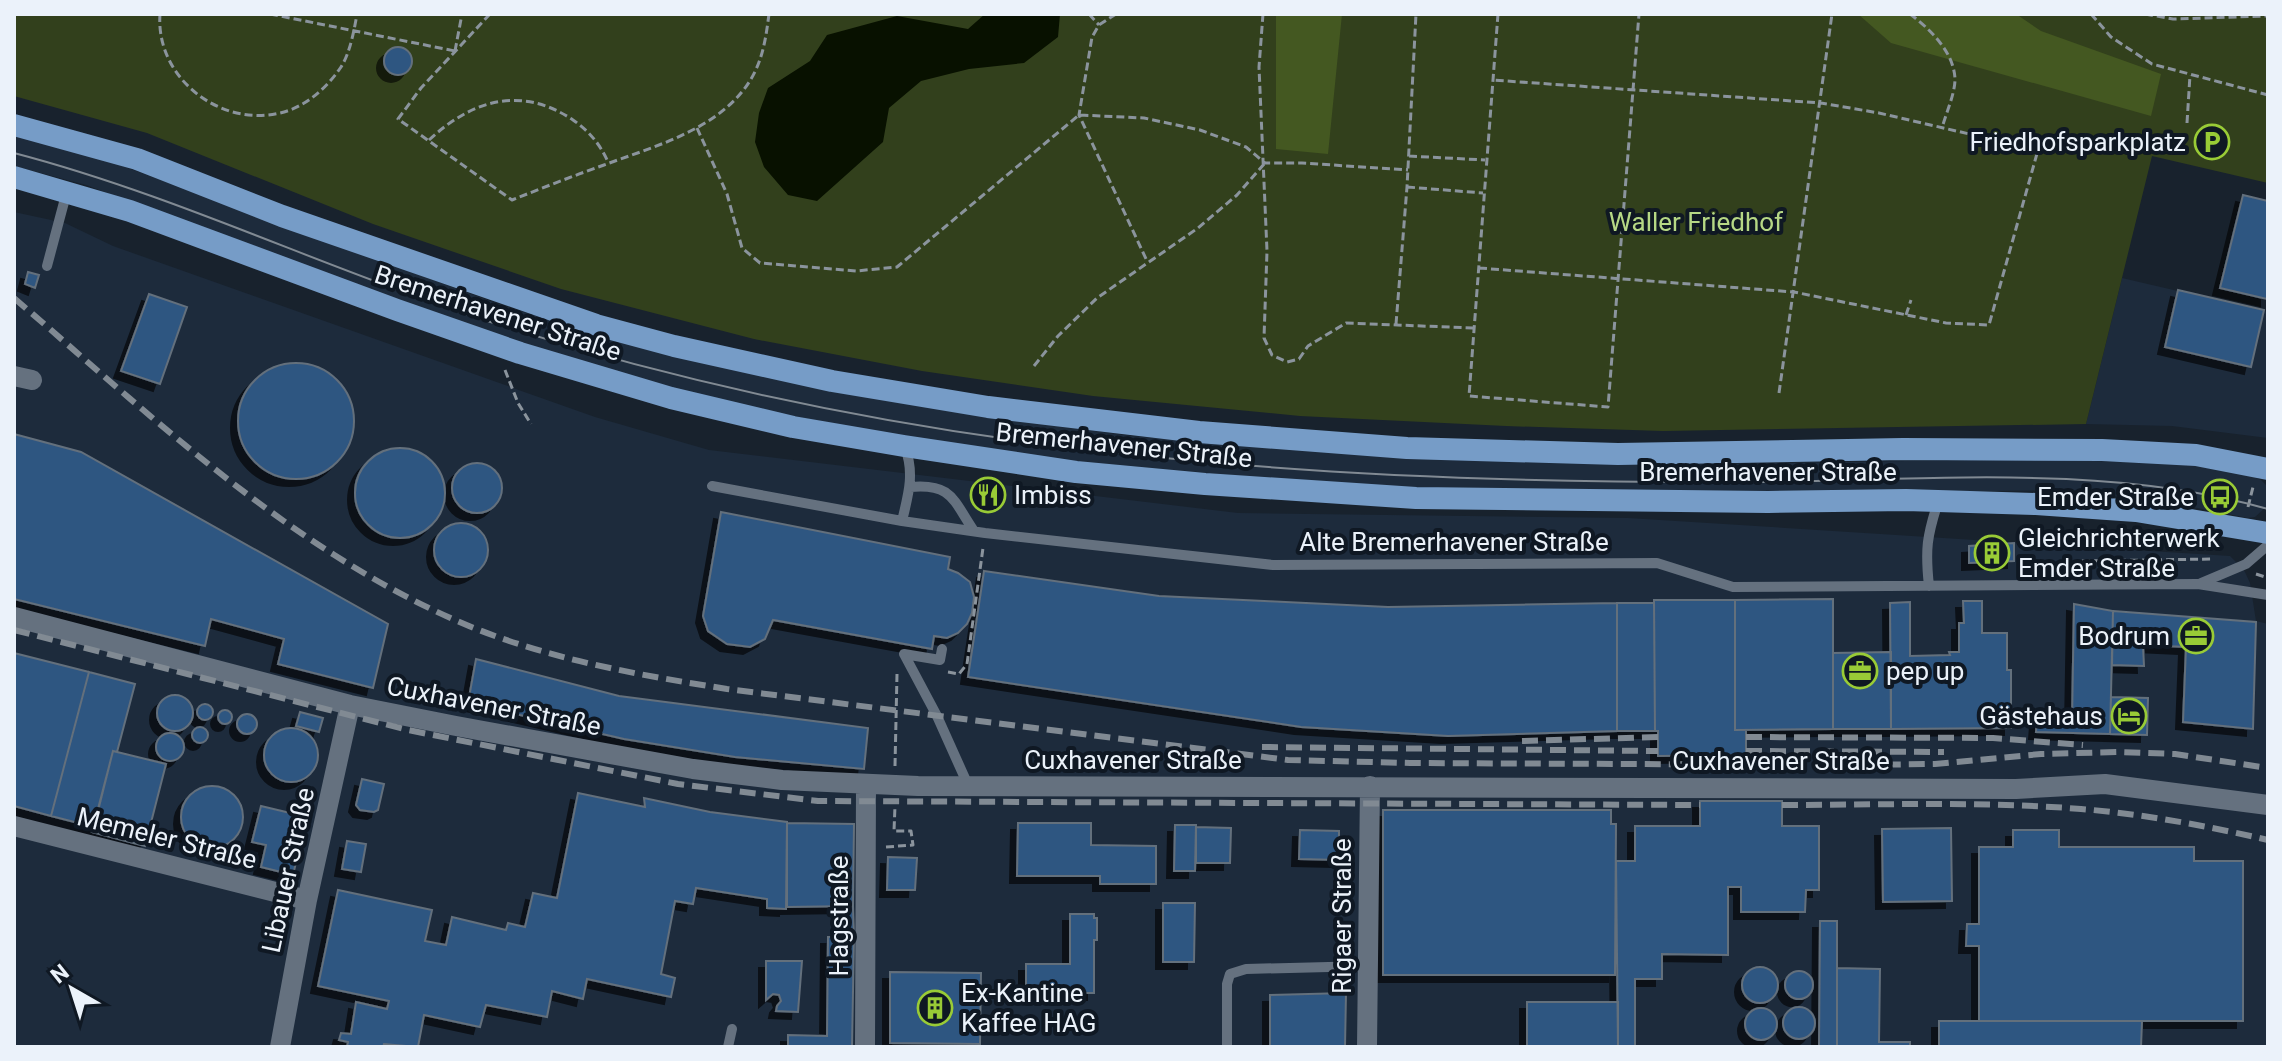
<svg xmlns="http://www.w3.org/2000/svg" width="2282" height="1061" viewBox="0 0 2282 1061" font-family="Roboto,sans-serif">
  <style>
    .built { fill: #1d2b3c }
    .green { fill: #32401c }
    .forest { fill: #445821 }
    .water { fill: #081100 }
    .building { fill: #2f5681; stroke: #636f7c; stroke-width: 2; filter: url(#shadow) }
    .lines { fill: none; stroke-linecap: round; stroke-linejoin: round }
    .path { stroke: #8b949d; stroke-width: 3; stroke-dasharray: 8 4; stroke-linecap: butt }
    .service { stroke: #65717f; stroke-width: 10 }
    .minor { stroke: #65717f; stroke-width: 20 }
    .primary { stroke: #769cc7; stroke-width: 22 }
    .tram { stroke: #818a93; stroke-width: 2 }
    .rail { stroke: #818a93; stroke-width: 6; stroke-dasharray: 16 8; stroke-linecap: butt }
    .labels { text-anchor: middle; stroke-width: 8; stroke-linejoin: round; paint-order: stroke }
    .poi-label { font-size: 26px; fill: #ebf2fa; stroke: #0f1823; text-anchor: end }
    .park-label { font-size: 26px; fill: #b6d885; stroke: #0f1823 }
    .street-label { font-size: 26px; fill: #ebf2fa; stroke: #0f1823 }
  </style>
  <defs>
    <filter id="shadow"><feDropShadow dx="-7" dy="7" stdDeviation="0" flood-color="#0009"/></filter>
  </defs>
  <rect width="100%" height="100%" fill="#18222d"/>
  <path class="built" d="M14,134L101,158L504,306L662,353L964,413L1132,436L1377,456L1651,465L2038,459L2181,464L2245,473L2261,480L2268,487V505L2255,517L2248,518L2172,503L2067,490L1694,495L1352,486L1042,458L852,427L755,409L672,389L515,341L320,273L86,185L14,166Z
    M14,212L65,223L113,246L595,417L709,450L1238,513L1628,518L2230,556L2244,570L2250,583L2256,621L2268,624V1047H14Z
    M2122,278L2268,312V438L2172,426L2086,424Z"/>
  <path class="green" d="M14,14H2268V183L2152,156L2086,424L1663,431L1506,426L1300,416L1093,396L922,371L754,339L561,289L373,224L147,133L14,96Z"/>
  <path class="forest" d="M1276,14H1342L1328,154L1276,149Z
    M1858,14H2016L2041,31L2161,74L2151,116L1891,43Z"/>
  <path class="water" d="M985,14H1060L1058,37L1024,63L969,69L921,81L889,108L883,142L817,201L788,195L764,167L755,142L759,113L768,88L810,61L827,35L897,16L968,29Z"/>
  <path class="building" d="M384 61a14 14 0 1 1 28 0a14 14 0 1 1-28 0Z
    M2243,195L2268,201L2267,299L2220,288Z
    M28,272L39,275L35,288L25,284Z
    M2178,290L2264,310L2251,367L2165,347Z
    M149,294L187,307L160,384L121,371Z
    M238 421a58 58 0 1 1 116 0a58 58 0 1 1-116 0Z
    M14,434L81,452L388,624L373,688L278,664L284,639L211,619L205,646L14,599Z
    M355 493a45 45 0 1 1 90 0a45 45 0 1 1-90 0Z
    M452 488a25 25 0 1 1 50 0a25 25 0 1 1-50 0Z
    M721,512L950,557L948,569L958,573L970,582L974,597L972,613L967,624L958,633L947,638L934,636L932,649L773,620L765,639L750,647L727,644L708,631L703,616Z
    M434 550a27 27 0 1 1 54 0a27 27 0 1 1-54 0Z
    M2014,543V561L1969,563V546Z
    M984,571L1159,596L1388,607L1617,603V731L1448,736L1301,727L968,677Z
    M1833,599V729L1735,730V600Z
    M1654,600H1735V730H1746V755L1658,756V731H1655Z
    M1963,601H1982V633H2007V670H2011V728L1891,729L1890,603L1910,602V656L1950,655L1949,652H1959V623H1964Z
    M1617,603H1654L1655,731H1617Z
    M2074,604L2113,611L2110,734L2036,732L2037,719L2072,720Z
    M2113,611L2256,622L2253,729L2183,722L2186,647L2143,645L2144,666L2112,665Z
    M1891,652V729H1833V653Z
    M14,653L89,672L51,816L14,806Z
    M476,659L619,696L868,728L864,769L735,757L624,739L468,703Z
    M89,672L135,684L117,752L113,751L94,827L51,816Z
    M157 713a18 18 0 1 1 36 0a18 18 0 1 1-36 0Z
    M2111,697L2148,698L2147,735L2110,734Z
    M197 712a8 8 0 1 1 16 0a8 8 0 1 1-16 0Z
    M218 717a7 7 0 1 1 14 0a7 7 0 1 1-14 0Z
    M300,712L323,718L319,732L296,726Z
    M237 724a10 10 0 1 1 20 0a10 10 0 1 1-20 0Z
    M192 735a8 8 0 1 1 16 0a8 8 0 1 1-16 0Z
    M264 755a27 27 0 1 1 54 0a27 27 0 1 1-54 0Z
    M156 747a14 14 0 1 1 28 0a14 14 0 1 1-28 0Z
    M113,751L166,764L145,846L92,832Z
    M362,779L384,784L378,810L374,812L360,810L356,805Z
    M181 817a31 31 0 1 1 62 0a31 31 0 1 1-62 0Z
    M578,793L645,807L644,798L710,812L787,822L786,909L767,908V899L696,888L693,904L675,901L661,974L675,978L671,997L587,979L583,999L552,991L547,1017L486,1005L480,1027L424,1015L418,1047L384,1044L383,1047H347L348,1042L339,1040L341,1033L351,1034L356,1002L387,1009L389,1001L318,986L338,890L432,910L425,941L446,945L452,917L506,930L508,923L525,927L533,893L557,898Z
    M1700,801H1782V826H1819V890H1806L1805,912H1741V887H1728V955L1662,954V979H1635V1047H1618L1616,861H1635V826H1700Z
    M261,806L307,817L293,875L261,867L266,845L252,842Z
    M1383,810H1611V824H1616L1615,975H1383Z
    M787,823L854,824L853,906L787,907Z
    M1018,823H1091V845L1156,846V884H1100V876H1017Z
    M1175,825H1196L1195,871H1174Z
    M1196,827L1231,828L1230,863H1196Z
    M1951,828L1952,901L1883,902L1882,829Z
    M1300,830L1339,831V860L1299,859Z
    M2013,830H2059V847H2194V861H2243V1021H1979V946H1966L1967,924H1979V847H2013Z
    M347,841L366,844L361,872L342,869Z
    M888,857L917,858L915,890H887Z
    M1163,903H1195L1194,962H1163Z
    M853,906L854,936H842L841,907Z
    M1070,914H1094V918H1097V940H1094V993H1026V964H1070Z
    M1820,921H1837V1047H1819Z
    M854,936L852,1047H788V1035L827,1036L828,937Z
    M766,961H802L798,1012L776,1011L777,1006L781,1001L779,995L773,994L766,1000Z
    M1742 985a18 18 0 1 1 36 0a18 18 0 1 1-36 0Z
    M1837,968L1880,969L1879,1042H1910V1047H1837Z
    M1785 985a14 14 0 1 1 28 0a14 14 0 1 1-28 0Z
    M890,972L981,973L980,1044L890,1043Z
    M1346,993L1345,1047H1270V995Z
    M1527,1002H1618V1047H1527Z
    M1783 1023a16 16 0 1 1 32 0a16 16 0 1 1-32 0Z
    M1745 1024a16 16 0 1 1 32 0a16 16 0 1 1-32 0Z
    M1939,1021H2142L2141,1047H1939Z"/>
  <g class="lines">
    <path class="path" d="M160,14C155,81 227,133 290,110C311,102 329,85 341,67C350,53 354,31 357,14
      M270,14L455,51
      M490,14L421,88L398,119L512,200C542,188 573,176 604,165C655,146 721,129 751,79C763,59 766,37 769,14
      M1089,14L1099,25
      M1116,14L1099,25L1092,37L1079,115L1147,261
      M1263,14L1259,67L1267,251L1264,338L1272,355L1287,362L1299,359L1308,346L1346,323L1473,328
      M1498,14L1469,396L1608,407L1639,14
      M1910,14C1930,29 1954,52 1955,79C1955,94 1946,113 1942,128
      M2091,14L2111,37L2152,64L2268,95
      M2145,14L2173,19L2268,16
      M455,51L462,14
      M2187,123L2190,75
      M697,128L727,194L742,248L760,263L856,271L897,267L1079,115L1144,118L1200,130L1246,147L1265,163H1302L1408,170
      M429,140C472,100 521,85 573,120C589,131 600,144 608,162
      M1409,156L1485,160
      M1407,187L1483,193
      M1479,268L1794,292L1946,323L1989,325L2038,150L1879,113L1821,103L1492,80
      M1906,315L1911,300
      M1396,324L1407,187L1416,14
      M1034,366L1058,336L1097,298L1198,228L1237,195L1265,163
      M505,370L518,403L531,424
      M1779,393L1832,14
      M2248,507L2253,487
      M2047,569L2081,561L2214,559
      M2256,574L2268,578
      M948,672L959,674L967,664L983,548
      M895,766L897,674
      M886,847L913,845L911,831H894L895,806"/>
    <path class="service" d="M47,266L67,191
      M712,486L902,521L985,533L1273,565L1657,563L1733,587L2198,584L2268,595
      M910,487C952,483 953,500 974,531
      M902,521C908,496 915,473 905,448
      M2201,583L2246,564L2268,545
      M1929,586C1925,549 1927,536 1938,502
      M904,654L937,716L968,785
      M904,654L940,660L942,649
      M728,1047L732,1029
      M1227,1047V984L1230,974L1246,969L1368,966"/>
    <path class="minor" d="M14,376L32,380
      M14,617L350,705L456,726L693,769L782,780L918,786L2016,789L2105,784L2268,805
      M14,826L307,900
      M280,1047L307,900L350,705
      M865,1047L866,785
      M1367,1047L1370,786"/>
    <path class="primary" d="M14,125L137,159L282,216L596,325L674,346L832,381L988,407L1199,432L1407,448L1618,454L1903,449L2102,450L2196,455L2268,469
      M14,177L130,211L397,310L520,353L671,398L793,427L904,446L1076,472L1205,484L1416,498L1768,502L1906,500L2036,504L2136,511L2268,533"/>
    <path class="tram" d="M14,153C171,194 318,265 472,316C685,386 904,430 1127,454C1334,477 1542,483 1750,482C1923,481 2100,462 2268,509"/>
    <path class="rail" d="M14,298C156,420 294,553 469,626C552,660 639,675 727,689L1288,760L1410,763L1847,765L1935,764L2041,754L2120,752L2175,754L2268,768
      M14,630L408,730L678,784L818,801L1700,805
      M1746,737L1993,738L2083,745
      M1522,741L1658,737
      M1262,747L1658,751
      M1746,751L1944,752
      M1782,805C1882,805 1982,801 2081,809C2144,814 2207,826 2268,840"/>
  </g>
  <defs>
    <g id="parking-ring" transform="scale(1.8)"><circle r="9.5" fill="#0f1823" stroke="#99cb36" stroke-width="1.5"/><path d="M-3.5-5.5H1a3.5 3.5 0 0 1 0 7H-1V5.5H-3.5ZM-1-3.4V-.6H.8a1.4 1.4 0 0 0 0-2.8Z" fill="#99cb36"/></g>
    <g id="restaurant-ring" transform="scale(1.8)"><circle r="9.5" fill="#0f1823" stroke="#99cb36" stroke-width="1.5"/><path d="M-5-6h1v4h1v-4h1v4h1v-4h1v5L-1.5 .5V6h-2V.5L-5-1ZM5-6V6H3V1.5H1.5Q1.5-4 5-6Z" fill="#99cb36"/></g>
    <g id="bus-ring" transform="scale(1.8)"><circle r="9.5" fill="#0f1823" stroke="#99cb36" stroke-width="1.5"/><path d="M-5-6H5V4H4V6H2V4H-2V6H-4V4H-5ZM-3.5-4V0h7V-4ZM-3.5 1.2v1.5H-2V1.2ZM2 1.2v1.5H3.5V1.2Z" fill="#99cb36"/></g>
    <g id="building-ring" transform="scale(1.8)"><circle r="9.5" fill="#0f1823" stroke="#99cb36" stroke-width="1.5"/><path d="M-4-6H4V6H1V3H-1V6H-4ZM-2.5-4.3h1.7v1.8h-1.7ZM.8-4.3h1.7v1.8H.8ZM-2.5-1h1.7V.8h-1.7ZM.8-1h1.7V.8H.8Z" fill="#99cb36"/></g>
    <g id="office-ring" transform="scale(1.8)"><circle r="9.5" fill="#0f1823" stroke="#99cb36" stroke-width="1.5"/><path d="M-6-3h4V-5.5h4V-3h4V5H-6ZM-1-4.5V-3h2v-1.5ZM-6 0V1H6V0Z" fill="#99cb36"/></g>
    <g id="hotel-ring" transform="scale(1.8)"><circle r="9.5" fill="#0f1823" stroke="#99cb36" stroke-width="1.5"/><path d="M-6-4.5h1.5V1H6V5H4.5V3h-9V5H-6ZM-4 0a1.8 1.8 0 1 1 3.6 0ZM.5 0V-2.5h3Q6-2.5 6 0Z" fill="#99cb36"/></g>
  </defs>
  <g fill-rule="evenodd">
    <use href="#parking-ring" x="2212" y="142"/>
    <use href="#restaurant-ring" x="988" y="495"/>
    <use href="#bus-ring" x="2220" y="497"/>
    <use href="#building-ring" x="1992" y="553"/>
    <use href="#office-ring" x="2196" y="636"/>
    <use href="#office-ring" x="1860" y="671"/>
    <use href="#hotel-ring" x="2129" y="716"/>
    <use href="#building-ring" x="935" y="1008"/>
  </g>
  <g class="labels">
    <g class="poi-label">
      <text x="2186" y="151">Friedhofsparkplatz</text>
      <text x="1014" y="504" text-anchor="start">Imbiss</text>
      <text x="2194" y="506">Emder Straße</text>
      <text x="2018" y="547" text-anchor="start">Gleichrichterwerk<tspan x="2018" dy="30">Emder Straße</tspan></text>
      <text x="2170" y="645">Bodrum</text>
      <text x="1886" y="680" text-anchor="start">pep up</text>
      <text x="2103" y="725">Gästehaus</text>
      <text x="961" y="1002" text-anchor="start">Ex-Kantine<tspan x="961" dy="30">Kaffee HAG</tspan></text>
    </g>
    <g class="park-label">
      <text x="1696" y="231">Waller Friedhof</text>
    </g>
    <g class="street-label">
      <text transform="translate(498 313) rotate(18)" y="9">Bremerhavener Straße</text>
      <text transform="translate(1124 445) rotate(6)" y="9">Bremerhavener Straße</text>
      <text x="1768" y="481">Bremerhavener Straße</text>
      <text x="1454" y="551">Alte Bremerhavener Straße</text>
      <text transform="translate(494 706) rotate(11)" y="9">Cuxhavener Straße</text>
      <text x="1133" y="769">Cuxhavener Straße</text>
      <text x="1781" y="770">Cuxhavener Straße</text>
      <text transform="translate(167 838) rotate(14)" y="9">Memeler Straße</text>
      <text transform="translate(288 870) rotate(-78)" y="9">Libauer Straße</text>
      <text transform="translate(839 916) rotate(-90)" y="9">Hagstraße</text>
      <text transform="translate(1342 916) rotate(-90)" y="9">Rigaer Straße</text>
    </g>
  </g>
  <rect width="2282" height="1061" fill="none" stroke="#ebf2fa" stroke-width="32"/>
  <g transform="translate(72 989) rotate(321)" stroke="#0f1823" stroke-width="6" paint-order="stroke">
  <path d="M0-6L14 30L0 20L-14 30Z" fill="#ebf2fa"/>
  <text y="-12" font-size="22" font-weight="bold" text-anchor="middle" fill="#ebf2fa">N</text>
  </g>
</svg>
